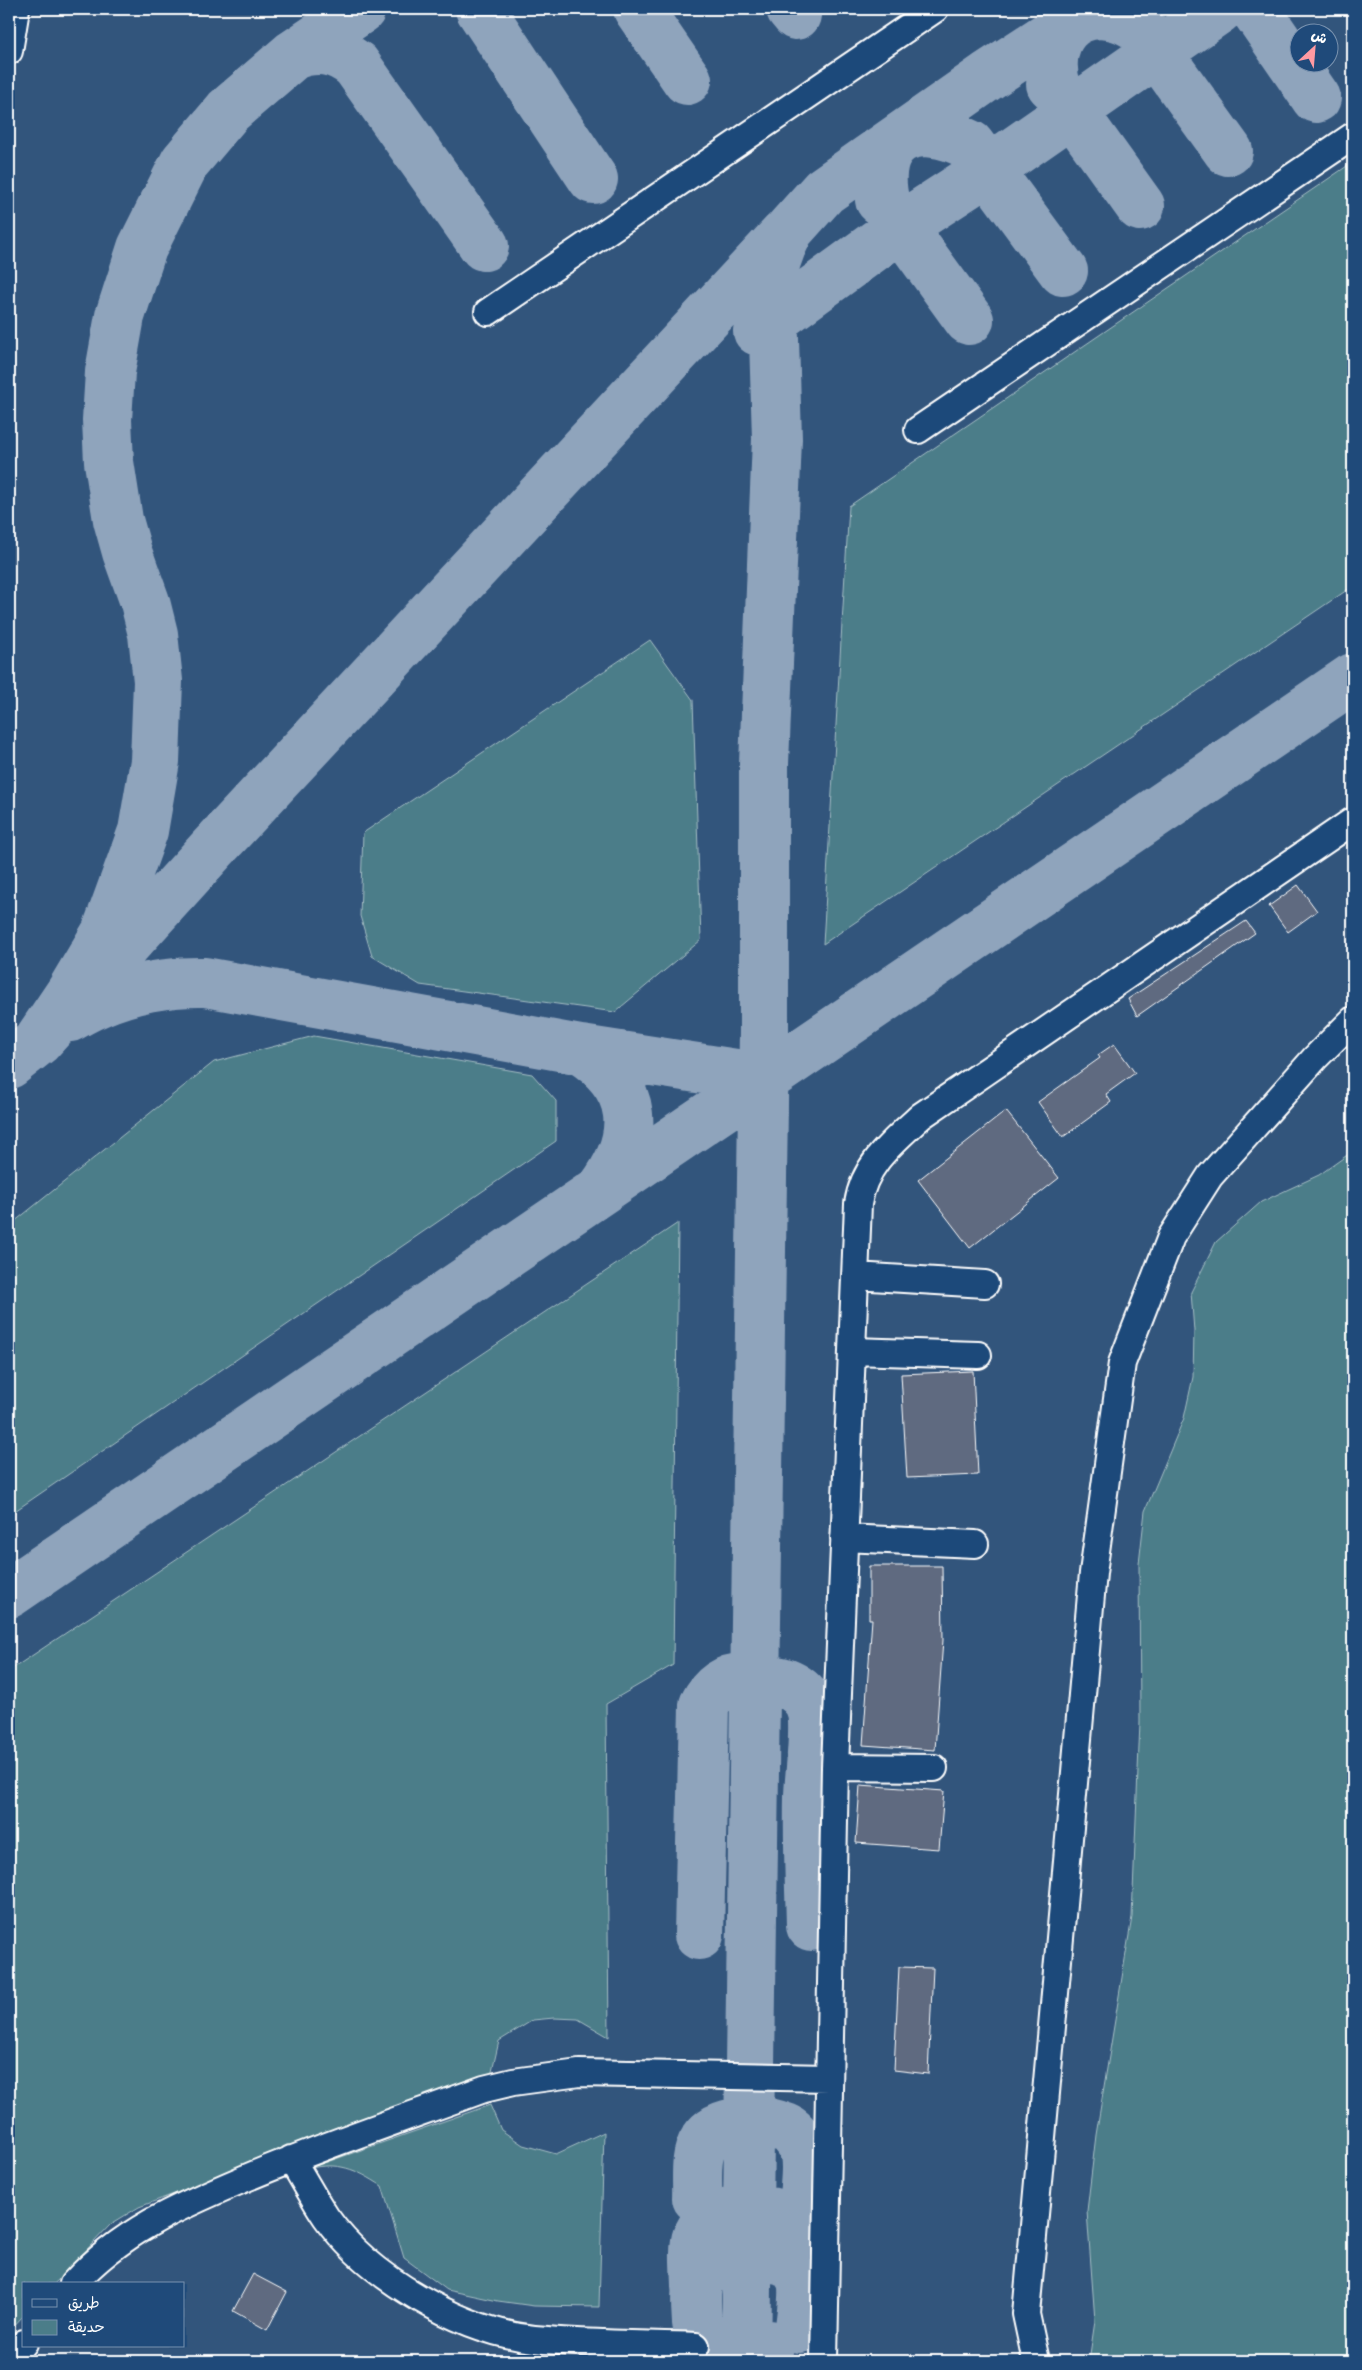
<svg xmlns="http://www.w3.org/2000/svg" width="1362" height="2370" viewBox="0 0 1362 2370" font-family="'Balsamiq Sans','Playpen Sans Arabic',sans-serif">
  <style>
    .built { fill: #32547c; fill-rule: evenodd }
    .green { fill: #4b7d89; stroke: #a5bec4 }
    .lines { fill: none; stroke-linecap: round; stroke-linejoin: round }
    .taxiway { stroke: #8fa4bc; stroke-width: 50 }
    .building { fill: #5f6a80; stroke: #fff }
    .minor-casing { stroke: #fff; stroke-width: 30 }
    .minor { stroke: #1f4a7a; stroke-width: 26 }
  </style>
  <rect width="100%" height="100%" fill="#1f4a7a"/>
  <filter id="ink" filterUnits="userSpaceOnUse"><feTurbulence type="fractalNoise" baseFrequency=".02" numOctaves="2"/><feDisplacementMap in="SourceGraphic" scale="10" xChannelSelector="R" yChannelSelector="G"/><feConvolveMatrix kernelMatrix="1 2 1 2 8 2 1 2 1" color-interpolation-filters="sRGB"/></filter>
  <g filter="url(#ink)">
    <path class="built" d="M9,9H1353V2361H9ZM1300,32H1330V62H1300ZM24,2284H184V2346H24Z"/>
    <path class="green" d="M1353,162V586L823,944L849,506Z
      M650,640L693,700L701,940L615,1012L420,985L372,956L360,916L363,833Z
      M314,1036L532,1074L556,1101V1141L9,1515V1226L214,1062Z
      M1353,1151V2361H1089L1095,2321L1087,2211L1096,2135L1132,1917L1140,1722L1139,1564L1145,1511L1184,1418L1193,1377L1194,1331L1191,1292L1216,1242L1261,1202L1319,1175Z
      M678,1223L673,1665L606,1704L609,2037L578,2019L554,2018L533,2020L499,2041L491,2076L139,2207L111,2224L54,2284H24V2315L9,2331V1671Z
      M490,2105L501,2130L523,2145L556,2154L604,2132L599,2307L534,2306L498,2301L447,2290L404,2258L382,2186C356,2169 338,2161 307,2169Z"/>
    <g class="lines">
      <path class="taxiway" d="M480,9L593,179
        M638,9L687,80
        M791,9L796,15
        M1255,9L1316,98
        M293,55C317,46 335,49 356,65L484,246
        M1051,84L1057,90L1140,206
        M1057,90C1041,42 1072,0 1124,19C1132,23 1141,27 1146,34C1150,39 1153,46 1156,51L1228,151
        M880,200L885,204L969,320
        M885,204C869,137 914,116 970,145L1063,271
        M758,331L902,226L988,170L1219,9
        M70,1017C112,992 157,981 205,982L581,1050L762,1078
        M38,1041L71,992L106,933L143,831L155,761L158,681L153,634L145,602L127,552L118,520L109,462L107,420L110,372L120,316L142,248L185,162L228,111L293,55L361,9
        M581,1050C639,1087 641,1136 602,1189
        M9,1064L38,1041L213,848L784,235
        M9,1593L1353,678
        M699,1935L704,1705C712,1688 726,1677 745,1678C767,1679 793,1679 807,1700C819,1717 809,1775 809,1797C808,1840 810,1883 811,1926
        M697,2198C698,2181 694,2156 704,2141C719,2117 763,2119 786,2128C791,2130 797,2137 800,2142C810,2157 805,2180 804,2198
        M696,2287C696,2275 693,2248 697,2237C700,2232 703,2225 707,2221C728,2205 786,2205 800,2230C807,2244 803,2265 802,2280
        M697,2323C696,2302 692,2278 711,2262C725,2250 774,2255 790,2263C794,2266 799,2274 801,2278C806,2288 801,2316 800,2328
        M703,2361C716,2339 748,2344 770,2345
        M746,2361L764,1030V764L777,439L772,272L781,247L789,230L824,191L988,76L1090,9"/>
    </g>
    <path class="building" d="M1298,885L1317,911L1288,932L1269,906Z
      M1246,921L1255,933L1137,1016L1128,999Z
      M1114,1044L1135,1073L1106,1094L1111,1102L1063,1137L1038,1102L1100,1058L1098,1055Z
      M1006,1111L1059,1178L970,1248L918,1180Z
      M973,1371L978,1475L907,1478L901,1374Z
      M869,1566H942L943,1640L935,1750L863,1745L872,1619H869Z
      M860,1785L944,1791L939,1849L856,1843Z
      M899,1967L933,1968L928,2074L894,2070Z
      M253,2274L287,2292L267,2330L233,2311Z"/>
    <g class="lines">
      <g class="minor-casing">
        <path id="minor" d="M9,51L16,9
          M488,312L935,9
          M918,430L1353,136
          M855,1276L985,1284
          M852,1351L978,1355
          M844,1538L975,1544
          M835,1767L934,1768
          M291,2159C303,2178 314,2199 326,2217C368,2277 461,2331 534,2339C587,2344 642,2344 696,2346
          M73,2284C122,2230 180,2206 246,2178C324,2145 405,2118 484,2089L513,2082L579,2073L828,2078
          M9,2361L24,2343
          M824,2361L835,1767L858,1204C864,1164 893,1142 921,1116L1353,821
          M1036,2361L1026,2314L1093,1573L1122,1363L1171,1237L1210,1176L1315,1058L1353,1020"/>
      </g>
      <use href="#minor" class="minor"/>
    </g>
  </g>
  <rect width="1362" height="2370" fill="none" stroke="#1f4a7a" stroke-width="30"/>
  <rect x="15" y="15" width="1332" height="2340" fill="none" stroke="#fff" stroke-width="2" filter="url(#ink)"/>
  <rect x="22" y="2282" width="162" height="65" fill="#1f4a7a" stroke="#7992af"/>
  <rect x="32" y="2299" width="25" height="8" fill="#1f4a7a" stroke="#7992af"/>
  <text x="68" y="2308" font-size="15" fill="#ffffff">طريق</text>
  <rect x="32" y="2320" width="25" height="15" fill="#4b7d89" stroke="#7992af"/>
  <text x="68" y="2332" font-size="15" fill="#ffffff">حديقة</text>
  <g transform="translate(1314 48) rotate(26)"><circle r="24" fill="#1f4a7a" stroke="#7992af"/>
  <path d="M0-4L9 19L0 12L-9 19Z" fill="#ff9aa2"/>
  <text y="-8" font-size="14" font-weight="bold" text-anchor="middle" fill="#ffffff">ش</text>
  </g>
</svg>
